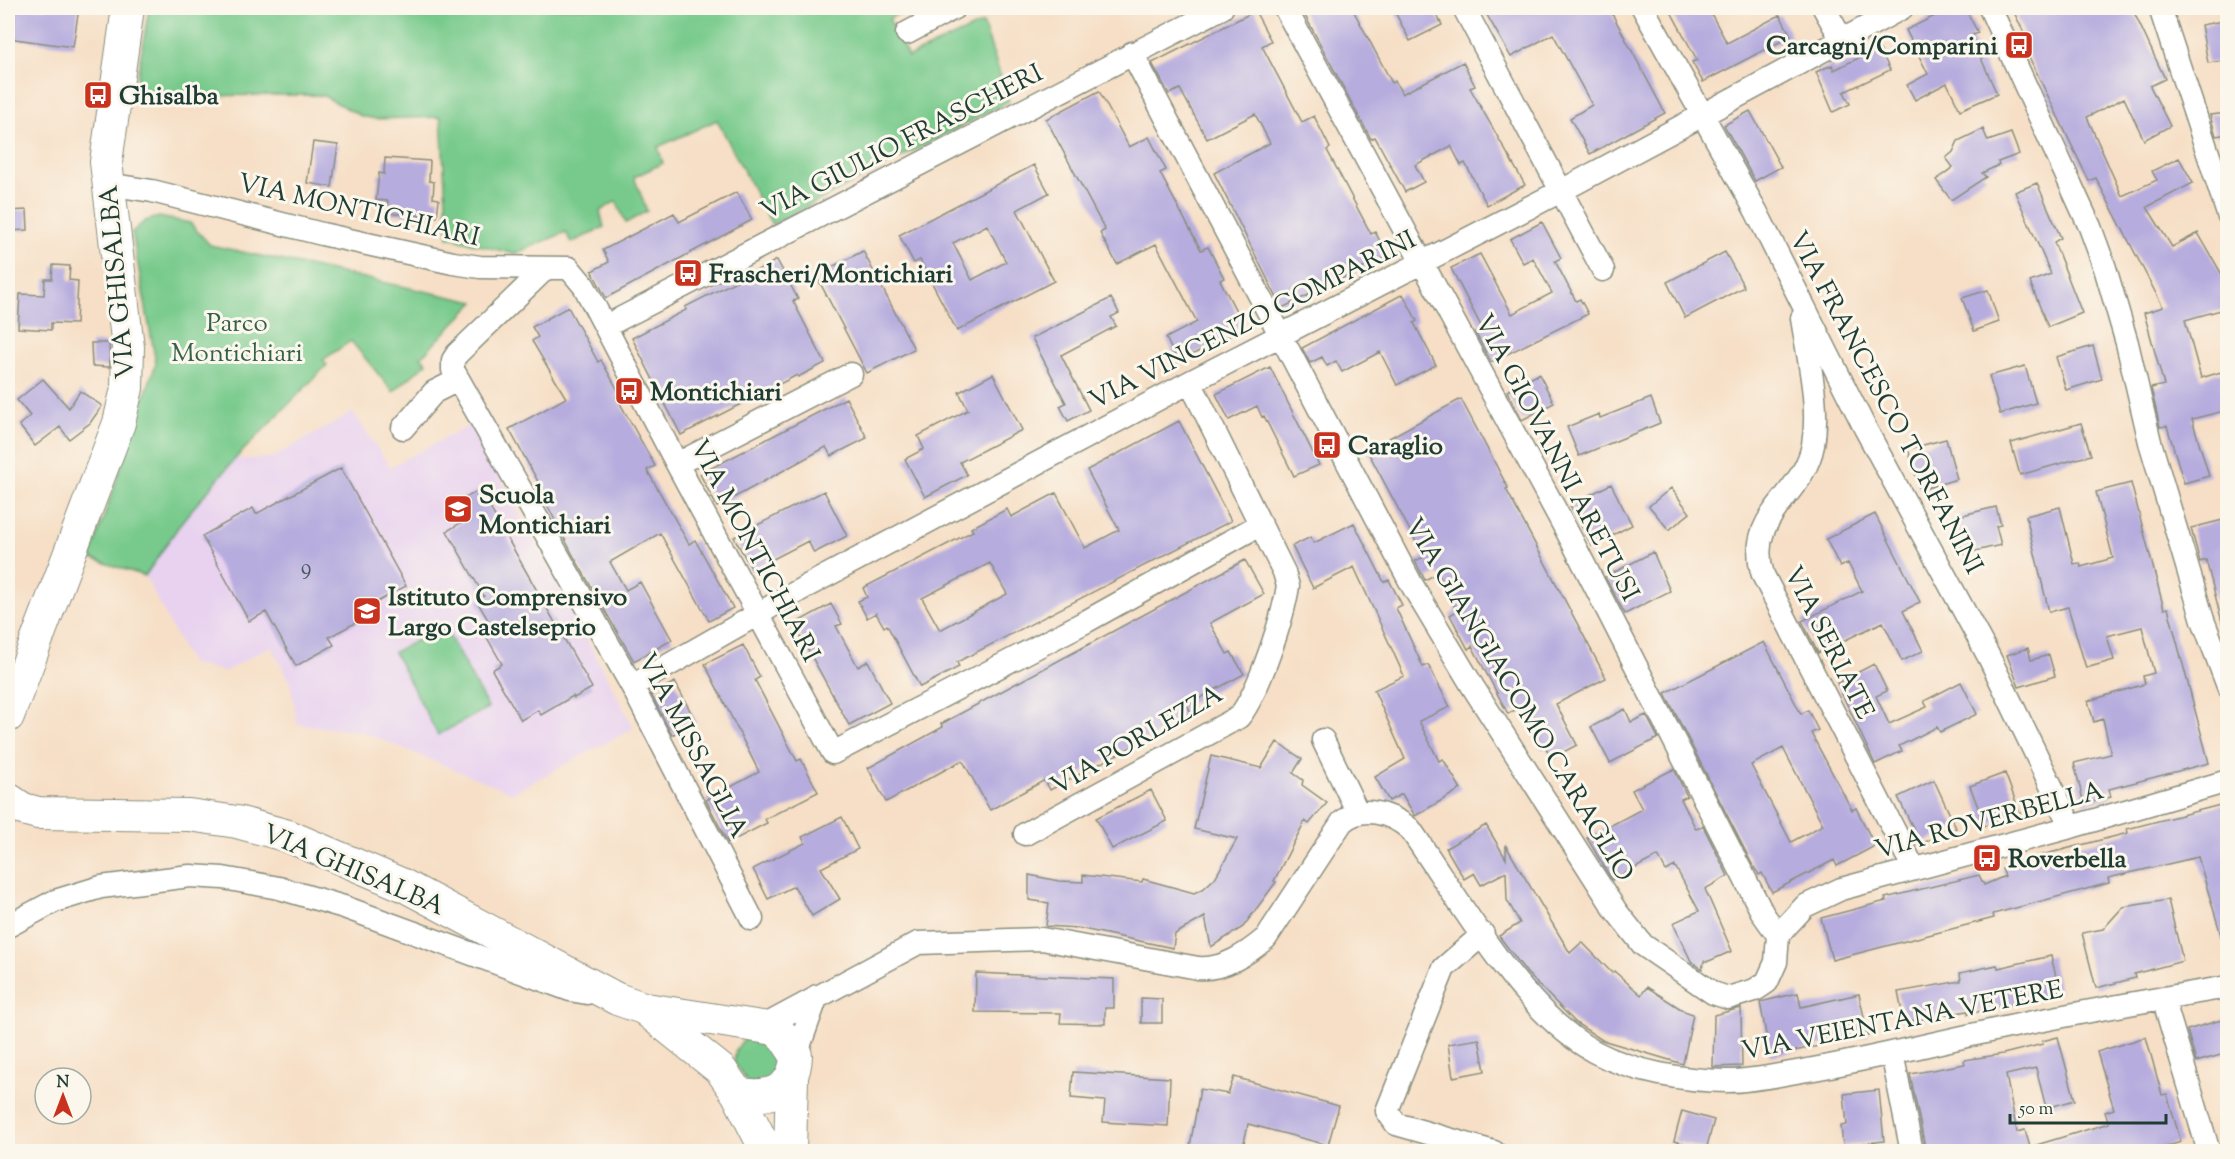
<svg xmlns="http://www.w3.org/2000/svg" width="2235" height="1159" viewBox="0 0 2235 1159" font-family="'Sorts Mill Goudy',serif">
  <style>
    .built { fill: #e8d2ef }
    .green { fill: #78ca8c; stroke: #4c8460; stroke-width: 1.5 }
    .building { fill: #b6acde; fill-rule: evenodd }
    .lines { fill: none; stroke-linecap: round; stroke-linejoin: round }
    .street-casing { stroke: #8a8e7d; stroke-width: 25 }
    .secondary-casing { stroke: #8a8e7d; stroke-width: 34 }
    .street { stroke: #fff; stroke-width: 22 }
    .secondary { stroke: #fff; stroke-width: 32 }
    .labels { text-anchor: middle; stroke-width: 6; stroke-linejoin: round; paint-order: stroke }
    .number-label { font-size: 22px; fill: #45595e }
    .poi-label { font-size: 26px; font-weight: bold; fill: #1f3d34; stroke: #fbf7ec; text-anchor: start }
    .street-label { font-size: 26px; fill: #1f3d34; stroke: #fbf7ec }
    .park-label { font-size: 26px; fill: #35604a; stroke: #fbf7ec }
  </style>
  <rect width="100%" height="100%" fill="#fbf7ec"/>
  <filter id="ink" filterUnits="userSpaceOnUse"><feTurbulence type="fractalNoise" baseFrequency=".0167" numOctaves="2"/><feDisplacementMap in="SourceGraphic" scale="12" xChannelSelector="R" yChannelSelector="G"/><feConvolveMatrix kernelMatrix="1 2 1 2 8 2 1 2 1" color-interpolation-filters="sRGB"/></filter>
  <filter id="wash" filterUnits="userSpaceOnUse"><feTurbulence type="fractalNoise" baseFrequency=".008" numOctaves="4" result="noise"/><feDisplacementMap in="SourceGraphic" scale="24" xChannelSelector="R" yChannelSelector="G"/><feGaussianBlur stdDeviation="1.35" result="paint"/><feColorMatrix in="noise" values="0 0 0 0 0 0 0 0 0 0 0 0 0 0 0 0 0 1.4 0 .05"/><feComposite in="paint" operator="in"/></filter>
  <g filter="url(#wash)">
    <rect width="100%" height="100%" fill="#f6dfc6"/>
    <path class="built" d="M353,412L390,467L472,424L634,728L512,793L363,732L297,724L290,681L271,646L224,672L190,663L145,576L183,520L235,459L272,458Z"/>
    <path class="green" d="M149,8H908L889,19L908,57L983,23L1009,101L772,225L717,120L658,147L663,163L634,177L647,211L626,223L616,201L600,211L604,227L571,243L566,232L514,254L448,237L441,117L375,119L361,116L322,95L134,96Z
      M159,217L190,223L210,245L475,302L421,357L427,363L393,392L351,341L323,360L327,365L235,459L183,520L145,576L90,558L156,363L132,232L145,221Z
      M444,626L488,708L438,735L394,652Z
      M747,1037L781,1045L780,1077L748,1083L734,1062L736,1049Z"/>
    <g id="blocks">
      <path class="building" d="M8,8H79L73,47L8,38Z
        M1301,8H1352L1392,83L1395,81L1402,94L1463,62L1475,86L1470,88L1525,185L1487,205L1465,163L1461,165L1451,146L1415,165L1424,182L1405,192L1375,137L1371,139Z
        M1404,8H1433L1442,25L1410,41L1395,12Z
        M1483,8H1609L1665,113L1590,154L1570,118L1592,105L1553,34L1511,57Z
        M1669,8H1708L1727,43L1780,15L1791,36L1703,82L1692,62L1697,60Z
        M1951,8H1965L1978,33L1971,36L1997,94L1960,110L1947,83L1915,100L1907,85L1928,74L1906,30Z
        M2012,8H2132L2165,79L2150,86L2170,126L2144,140L2124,98L2087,117L2122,196L2157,180L2152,171L2179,158L2193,183L2147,207L2172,247L2198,233L2228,285V308L2185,320L2201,378L2228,370V410L2192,419L2209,476L2184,483L2167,426L2160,427L2151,388L2164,385L2144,313L2163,307L2096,178L2089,181L2019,36L2024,33Z
        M1255,11L1271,41L1262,46L1302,122L1314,116L1330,148L1327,150L1371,234L1375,232L1388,256L1282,308L1214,173L1270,143L1255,114L1207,139L1180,89L1169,94L1152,63Z
        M2228,20V60L2208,63L2201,25Z
        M1879,48L1890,70L1844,92L1850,104L1833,112L1816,72L1832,65L1834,70Z
        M1099,91L1129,147L1149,137L1166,170L1160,173L1201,250L1208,247L1224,278L1220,280L1245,328L1178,362L1166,338L1197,322L1156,244L1117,264L1100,233L1105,230L1046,119Z
        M1750,111L1781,167L1755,181L1724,125Z
        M2228,113V134L2216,136L2210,115Z
        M1983,129L1988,141L2011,133L2019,154L1998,162L1999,165L1982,173L1986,177L1951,200L1936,180L1953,167L1946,158L1953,152L1958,141Z
        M313,142L338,145L332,187L307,183Z
        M385,158L430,161L429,181L434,182L433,198L439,199L437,217L387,213L388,201L376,200L379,173L384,174Z
        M1034,165L1049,193L1017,210L1054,281L957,331L920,260L914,263L899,235ZM987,225L1006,262L972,280L953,243Z
        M2037,183L2061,238L2054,242L2082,313L2048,327L2030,282L2051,274L2015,192Z
        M737,192L752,220L606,298L592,271L609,262L603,250L674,213L679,222Z
        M27,210L28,230L8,231V211Z
        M1542,222L1561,258L1555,261L1576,301L1580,299L1588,314L1491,362L1475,332L1482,328L1451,268L1480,254L1512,314L1552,293L1533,258L1523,263L1510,239Z
        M863,251L914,349L867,373L816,275Z
        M1725,252L1744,287L1685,318L1667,282Z
        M777,260L798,299L793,301L825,363L798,377L797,375L681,435L632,338L686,310L685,307Z
        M53,265L70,266L69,280L78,281L76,324L51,323V330L18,328L20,294L44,295L45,279H52Z
        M1988,290L1999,322L1974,331L1962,298Z
        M1403,294L1417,321L1414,323L1436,365L1397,385L1380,352L1342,372L1336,361L1327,366L1322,357L1310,363L1302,348Z
        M1111,298L1119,313L1111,317L1116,326L1061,355L1089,410L1068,421L1060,406L1066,403L1032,338Z
        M568,307L598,362L601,360L620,394L616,396L655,466L647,470L689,544L695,540L733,608L709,621L660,533L610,562L626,590L640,582L672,640L634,661L572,553L543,497L546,496L509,429L566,398L532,341L538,337L532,327Z
        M91,343H109L110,367L92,366Z
        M2093,346L2102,379L2066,390L2056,357Z
        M2025,366L2036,403L2000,414L1989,376Z
        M1270,367L1319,465L1294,476L1264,416L1262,417L1257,406L1229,420L1216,394Z
        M993,374L1022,430L960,462L967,475L925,497L905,459L924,449L918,436L968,410L959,392Z
        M1539,374L1554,403L1522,420L1507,391Z
        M43,379L69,408L80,391L102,406L90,423L69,439L60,427L35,446L19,425L30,416L17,400Z
        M846,398L867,438L831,456L826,447L717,507L700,474Z
        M1651,398L1660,423L1579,456L1567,427L1599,414L1600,418Z
        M1461,399L1508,488L1506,489L1606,678L1556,704L1577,745L1552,758L1545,746L1541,748L1520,707L1508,714L1472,646L1468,649L1450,615L1457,611L1438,573L1425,580L1415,561L1424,557L1367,450Z
        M1179,421L1231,521L957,662L959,667L920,687L887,625L884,627L876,613L867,618L858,601L867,597L863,588L973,531L971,528L1007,509L1011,517L1056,493L1085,548L1119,530L1087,470ZM990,563L1007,594L940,630L922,598Z
        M2081,423L2091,455L2020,475L2011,443Z
        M1946,439L1957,479L1920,490L1908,449Z
        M341,468L406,586L366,608L370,615L329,637L334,645L296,666L266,612L249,621L202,536L253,508L256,514Z
        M2131,483L2164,609L2168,608L2209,763L2109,789L2111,797L2084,804L2074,763L2111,754L2103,719L2094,722L2088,701L2145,684L2143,676L2154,673L2142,627L2107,636L2114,660L2086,668L2068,607L2049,612L2026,516L2060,507L2074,564L2080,563L2081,567L2113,558L2096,492Z
        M1611,484L1632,525L1592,546L1570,505Z
        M1671,488L1690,513L1669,530L1649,506Z
        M480,490L592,688L574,698L573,696L541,715L538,710L521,720L492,670L502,664L481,627L489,622L477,601L484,596L447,531L464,521L458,509L466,505L463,499Z
        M824,491L847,536L814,553L808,541L752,570L734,537Z
        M1996,507L2001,525L1996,526L2001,545L1963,554L1954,517Z
        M1875,514L1920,602L1903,611L1923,651L1902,661L1883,622L1818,653L1802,621L1862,591L1848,563L1840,567L1826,539Z
        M2223,520L2228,535V621L2222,622L2206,560L2200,562L2191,528Z
        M1354,523L1384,582L1389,580L1402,605L1396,608L1423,667L1428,665L1450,707L1419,721L1439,761L1443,759L1461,789L1415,816L1402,794L1389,801L1375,777L1405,759L1374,690L1404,676L1390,645L1354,567L1313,588L1292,546L1311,537L1314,543Z
        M1653,552L1670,591L1625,614L1605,577Z
        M1245,560L1264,594L1210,623L1227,654L1231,652L1244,674L1187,705L1192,715L1050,790L1045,780L990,810L964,763L961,761L886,802L868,768L943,727L941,724Z
        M831,604L842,624L836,626L858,667L868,661L890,703L849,725L794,624Z
        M1764,642L1801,714L1808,710L1818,730L1811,733L1852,810L1856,808L1875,846L1837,866L1834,860L1772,892L1762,873L1759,875L1752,864L1665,693ZM1783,748L1823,825L1791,842L1751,765Z
        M743,645L760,677L755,680L797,761L801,759L818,792L765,819L767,823L728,843L706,800L759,772L705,664Z
        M2028,648L2031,660L2049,655L2055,676L2019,687L2007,655Z
        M1874,664L1887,691L1876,696L1889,724L1927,707L1924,701L1961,682L1977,714L1940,732L1937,727L1899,746L1902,751L1875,764L1837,683Z
        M675,682L696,722L672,735L651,694Z
        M1625,709L1631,722L1646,715L1658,738L1610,763L1591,727Z
        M1277,742L1302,759L1293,773L1303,780L1302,785L1327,803L1309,824L1305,821L1274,881L1276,882L1243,927L1211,947L1205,917L1175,934L1173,948L1078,928L1046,926L1049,903L1029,900V875L1059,881L1083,882V875L1142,882L1143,879L1194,893L1203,889L1215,878L1237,839L1194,829L1211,756L1261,768Z
        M1674,769L1687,796L1681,799L1696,829L1703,826L1728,876L1705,889L1732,951L1709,961H1704L1702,969L1691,961L1673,923L1699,911L1675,866L1666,871L1658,856L1612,880L1587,838L1642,809L1632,790Z
        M2005,773L2020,813L1985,826L1970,786Z
        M1934,780L1956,828L1921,844L1898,797Z
        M1151,790L1167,821L1112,849L1096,818Z
        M2228,803V941L2223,942L2198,857L2108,878L2109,883L1993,914L1994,918L1832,960L1821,918L1886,901L1885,898L1979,875L1984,885L2005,876L2002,869L2008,868L2007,864L2128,833L2127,829Z
        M842,817L858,849L821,868L840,899L812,916L794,886L768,899L753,869L805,843L802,837Z
        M1486,825L1506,859V846L1570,953L1582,942L1612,973L1614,971L1641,995L1647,987L1684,1011L1693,1014L1683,1064L1602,1040L1576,1023L1527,973L1499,936L1520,923L1507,900L1506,872L1481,885L1474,873L1464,879L1446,848Z
        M2168,900L2183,961L2134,974L2135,978L2096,988L2082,933L2103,929L2123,907Z
        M2051,956L2060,993L1968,1014V1011L1904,1022L1898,992L1961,981L1960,973L1997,965L1998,968Z
        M976,973L1114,979V1008H1105V1024L1060,1023L1061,1013L975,1012Z
        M1798,993L1801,1007L1859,994L1868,1036L1770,1056L1760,1002Z
        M1141,998L1162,999V1023H1141Z
        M1741,1008L1742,1066L1713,1067L1714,1015Z
        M2228,1018V1053L2196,1062L2187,1030Z
        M2058,1037L2075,1100L2046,1108L2036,1068L2006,1075L2017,1132L2025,1130L2030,1147L2109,1123L2105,1112L2114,1109L2097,1052L2146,1037L2162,1095L2167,1094L2181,1142L2148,1152H1926L1910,1074L1965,1064L1964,1060L2003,1054L2043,1044L2042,1041Z
        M1479,1039L1485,1071L1453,1077L1448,1044Z
        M1073,1072L1170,1078L1168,1126L1103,1122L1105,1101L1071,1098Z
        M1234,1077L1339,1106L1328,1145L1248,1124L1242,1152H1189L1200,1089L1228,1094Z
        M1879,1090L1884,1141L1843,1146L1841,1126L1847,1125L1844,1094Z
        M1682,1111L1714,1120L1706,1150L1674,1141Z"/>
    </g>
  </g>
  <g filter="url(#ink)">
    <use href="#blocks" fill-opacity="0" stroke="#8a8e7d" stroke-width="1.5"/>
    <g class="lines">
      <g class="street-casing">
        <path id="street" d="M1285,8L1571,539L1763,914L1778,935
          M1464,8L1603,270
          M1643,8L1756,211L1865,428L1989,657L2071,827
          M1824,8L1842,40
          M1990,8L2090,227L2105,268L2127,343L2150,442L2203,620L2228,686
          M2160,8L2228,214
          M907,33L954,8
          M1132,53L1412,585L1473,687L1616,911L1643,945L1713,993L1728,998L1755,990L1767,982L1776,962L1778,935
          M107,184L152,191L322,234L453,263L480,267L569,268L584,286L677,464L833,753L1087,621L1261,524
          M545,269L457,354L453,360V370L632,686L752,919
          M1802,318C1808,358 1820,405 1813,445C1803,498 1744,514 1763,575L1914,869
          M606,326L1222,8
          M403,428L434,392L458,380
          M677,464L851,374
          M632,686L807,586L1190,382L1561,191L1902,8
          M1323,740L1358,813
          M1025,834L1239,717C1259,692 1283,618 1288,586L1284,572L1190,382
          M8,926L55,901L101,887L190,876L223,878L279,888L344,907L570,990L587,993
          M1483,934L1444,968L1387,1111L1396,1124L1494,1152
          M1778,935L1805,906L1841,889L2071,827L2228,781
          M2163,998L2209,1152
          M764,1026L918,943L1042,939L1198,968C1224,970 1247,954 1266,938L1342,822C1362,804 1391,813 1410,829C1458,898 1521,1012 1595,1052C1633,1072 1685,1081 1728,1081C1753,1081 1778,1075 1802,1071C1874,1059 1944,1040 2014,1026C2085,1011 2156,999 2228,987
          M1892,1053L1912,1152
          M796,1055L817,996"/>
      </g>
      <g class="secondary-casing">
        <path id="secondary" d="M8,716L119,423L127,388L128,347L106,162L128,8
          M8,799L23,809L38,813L189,815L237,822L288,836L403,885L617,999L646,1009L775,1029L784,1037L796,1055C795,1091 769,1100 737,1093
          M646,1010L721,1070L737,1093L767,1152
          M790,1152L792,1078"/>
      </g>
      <use href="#street" class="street"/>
      <use href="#secondary" class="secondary"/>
    </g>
  </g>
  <defs>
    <g id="bus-square" transform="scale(1.5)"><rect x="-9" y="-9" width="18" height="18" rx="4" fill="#c8321e" stroke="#fbf7ec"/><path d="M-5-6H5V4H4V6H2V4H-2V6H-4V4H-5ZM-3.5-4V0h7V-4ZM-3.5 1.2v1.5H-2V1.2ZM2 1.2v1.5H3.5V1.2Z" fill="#fff"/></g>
    <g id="school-square" transform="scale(1.5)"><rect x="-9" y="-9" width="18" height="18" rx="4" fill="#c8321e" stroke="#fbf7ec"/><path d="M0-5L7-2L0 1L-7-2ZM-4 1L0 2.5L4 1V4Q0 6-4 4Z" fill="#fff"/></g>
  </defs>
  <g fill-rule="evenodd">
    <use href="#bus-square" x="2019" y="45"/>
    <use href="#bus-square" x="98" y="95"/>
    <use href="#bus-square" x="688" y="273"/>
    <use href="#bus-square" x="629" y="391"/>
    <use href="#bus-square" x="1327" y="445"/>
    <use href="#school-square" x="458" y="509"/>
    <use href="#school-square" x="367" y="611"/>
    <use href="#bus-square" x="1987" y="858"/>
  </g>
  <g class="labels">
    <g class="number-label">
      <text x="306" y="574">9</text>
    </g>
    <g class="poi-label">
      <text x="1998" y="54" text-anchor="end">Carcagni/Comparini</text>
      <text x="119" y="104">Ghisalba</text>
      <text x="709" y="282">Frascheri/Montichiari</text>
      <text x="650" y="400">Montichiari</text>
      <text x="1348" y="454">Caraglio</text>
      <text x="479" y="503">Scuola<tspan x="479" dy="30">Montichiari</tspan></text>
      <text x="388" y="605">Istituto Comprensivo<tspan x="388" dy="30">Largo Castelseprio</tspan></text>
      <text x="2008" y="867">Roverbella</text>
    </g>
    <g class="street-label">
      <text transform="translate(901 141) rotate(-27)" y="9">VIA GIULIO FRASCHERI</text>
      <text transform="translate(359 209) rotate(13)" y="9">VIA MONTICHIARI</text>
      <text transform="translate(116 282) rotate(-95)" y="9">VIA GHISALBA</text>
      <text transform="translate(1252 319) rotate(-27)" y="9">VIA VINCENZO COMPARINI</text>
      <text transform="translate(1887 402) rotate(62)" y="9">VIA FRANCESCO TORFANINI</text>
      <text transform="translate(1558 457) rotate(62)" y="9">VIA GIOVANNI ARETUSI</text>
      <text transform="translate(756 550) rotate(62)" y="9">VIA MONTICHIARI</text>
      <text transform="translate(1830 642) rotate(63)" y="9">VIA SERIATE</text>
      <text transform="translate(1520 699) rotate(59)" y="9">VIA GIANGIACOMO CARAGLIO</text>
      <text transform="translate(1136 739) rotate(-30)" y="9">VIA PORLEZZA</text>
      <text transform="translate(694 745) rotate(62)" y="9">VIA MISSAGLIA</text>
      <text transform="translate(1989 819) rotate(-15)" y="9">VIA ROVERBELLA</text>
      <text transform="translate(354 869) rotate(23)" y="9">VIA GHISALBA</text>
      <text transform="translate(1902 1019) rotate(-11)" y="9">VIA VEIENTANA VETERE</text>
    </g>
    <g class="park-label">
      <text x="237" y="331">Parco<tspan x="237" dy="30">Montichiari</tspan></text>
    </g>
  </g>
  <rect width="2235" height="1159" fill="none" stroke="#fbf7ec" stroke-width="30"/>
  <g transform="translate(63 1096)"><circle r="28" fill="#fbf7ec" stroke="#a3ada2" stroke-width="1.5"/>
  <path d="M0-4.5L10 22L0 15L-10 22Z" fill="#c8321e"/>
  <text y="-9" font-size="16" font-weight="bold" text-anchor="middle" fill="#1f3d34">N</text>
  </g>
  <path d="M2010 1114v9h156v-9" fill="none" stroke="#1f3d34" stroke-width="3"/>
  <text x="2019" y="1114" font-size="18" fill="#1f3d34" stroke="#fbf7ec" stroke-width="4.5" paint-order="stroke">50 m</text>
</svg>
